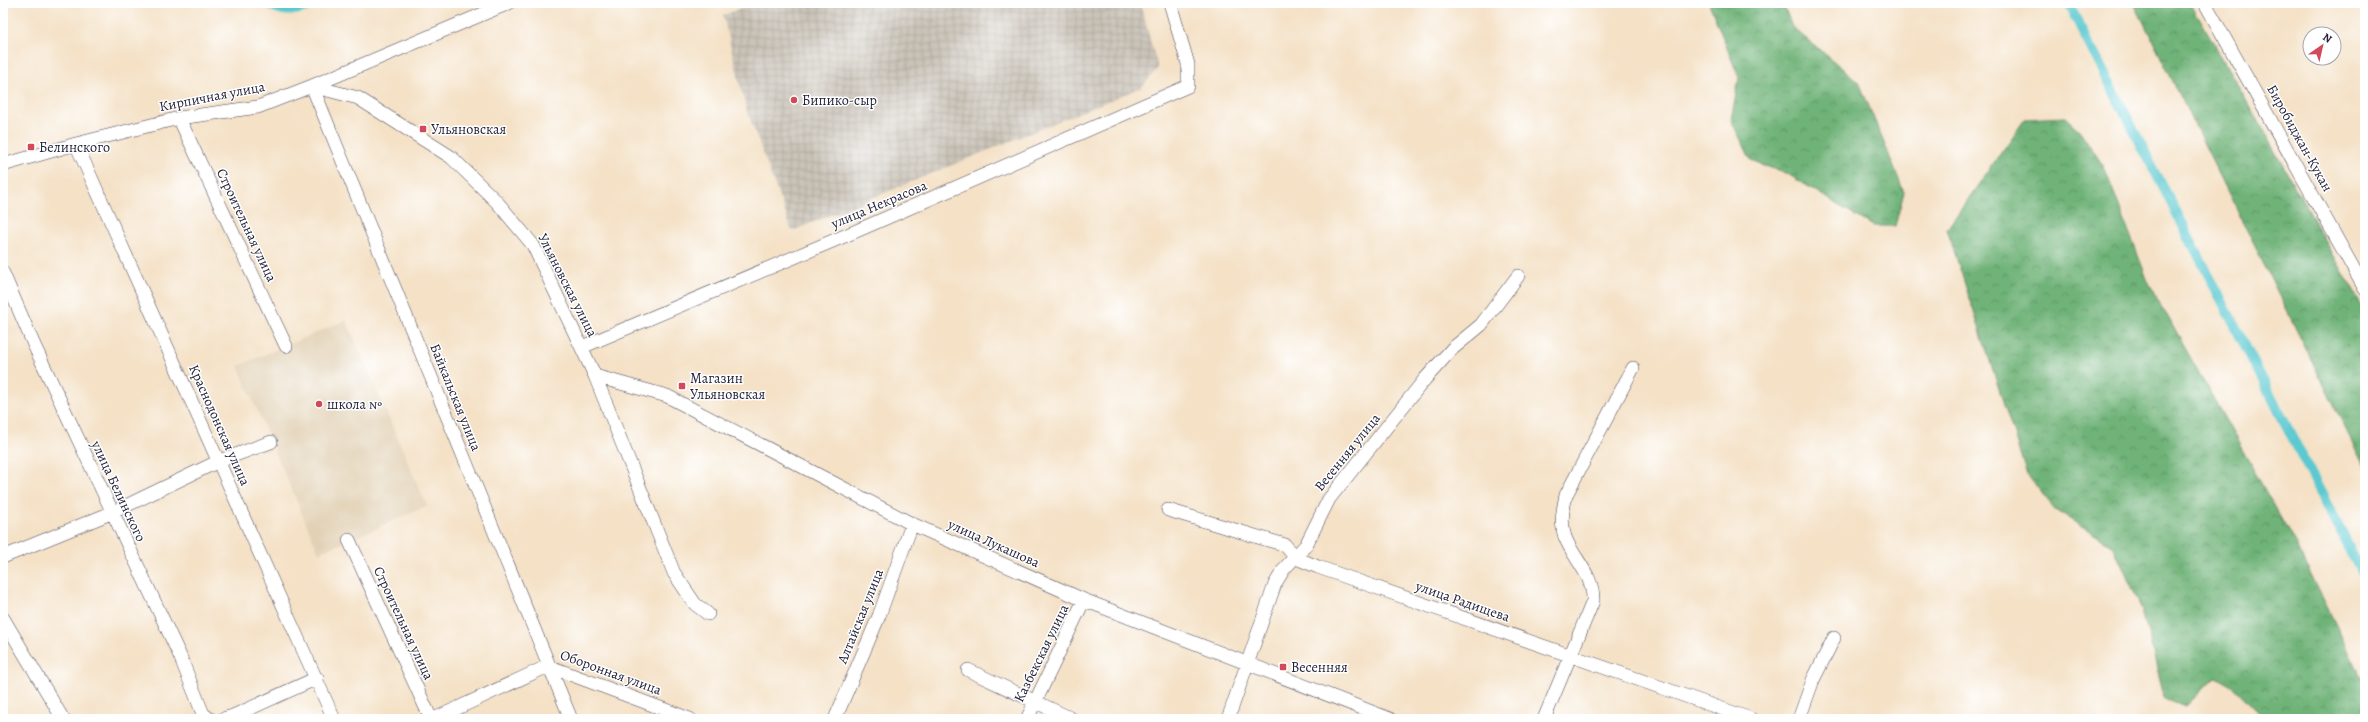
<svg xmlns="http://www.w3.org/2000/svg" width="2368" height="722" viewBox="0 0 2368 722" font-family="Alegreya,serif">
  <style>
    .built { fill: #e2d1b5 }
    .industrial { fill: url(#industrial-grid) }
    .forest { fill: url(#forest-crowns); stroke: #486a5a }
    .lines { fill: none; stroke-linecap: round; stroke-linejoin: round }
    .canal { stroke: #5cc9d0; stroke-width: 10 }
    .river { stroke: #5cc9d0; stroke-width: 18 }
    .minor-casing { stroke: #423f50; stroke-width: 14 }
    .minor { stroke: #fff; stroke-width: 13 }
    .poi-dot { fill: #d1495b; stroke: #fff; stroke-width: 1.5 }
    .labels { text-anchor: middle; stroke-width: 3; stroke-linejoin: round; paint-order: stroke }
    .street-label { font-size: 14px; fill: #22223b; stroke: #fff }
    .poi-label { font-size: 14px; fill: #22223b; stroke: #fff; text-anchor: start }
  </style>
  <defs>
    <pattern id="industrial-grid" width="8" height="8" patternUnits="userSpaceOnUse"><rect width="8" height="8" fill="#cac3b8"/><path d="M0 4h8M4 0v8" fill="none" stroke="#ada79f"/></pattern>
    <pattern id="forest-crowns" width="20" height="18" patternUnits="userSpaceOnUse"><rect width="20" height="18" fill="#6fb378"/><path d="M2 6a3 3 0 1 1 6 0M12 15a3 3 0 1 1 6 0" fill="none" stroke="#5b9164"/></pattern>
  </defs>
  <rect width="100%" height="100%" fill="#fff"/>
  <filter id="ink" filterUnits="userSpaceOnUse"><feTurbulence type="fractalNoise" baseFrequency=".025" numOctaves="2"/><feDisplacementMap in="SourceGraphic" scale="8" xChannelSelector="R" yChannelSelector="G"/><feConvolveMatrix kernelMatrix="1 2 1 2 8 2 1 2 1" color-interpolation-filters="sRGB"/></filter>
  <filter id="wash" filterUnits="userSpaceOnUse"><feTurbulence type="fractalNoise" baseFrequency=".012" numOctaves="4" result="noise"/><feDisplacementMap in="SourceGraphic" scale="16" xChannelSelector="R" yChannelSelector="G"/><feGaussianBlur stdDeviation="0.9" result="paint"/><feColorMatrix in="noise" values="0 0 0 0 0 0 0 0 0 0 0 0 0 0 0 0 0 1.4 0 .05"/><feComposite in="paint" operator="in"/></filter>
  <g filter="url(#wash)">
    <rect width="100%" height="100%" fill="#f4e1c6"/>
    <path class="built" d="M346,320L427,506L319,553L238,366Z"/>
    <path class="industrial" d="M757,3H1140L1158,68L1142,87L792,231L746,108L723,15Z"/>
    <path class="forest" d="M1709,3H1783L1792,27L1859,82L1904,192L1895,226H1873L1791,176L1751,160L1731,120L1739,78Z
      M2134,3H2191L2365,311V468Z
      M2065,117L2080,131L2104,167L2149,284L2302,556L2365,684V719H2265L2235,688L2216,677L2185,707L2165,699L2142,610L2113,546L2055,509L2027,475L1947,229L2025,119Z"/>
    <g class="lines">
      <path class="canal" d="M2068,3L2365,578"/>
      <path class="river" d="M275,3C286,8 294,7 306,3"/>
    </g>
  </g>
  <g filter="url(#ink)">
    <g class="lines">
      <g class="minor-casing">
        <path id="minor" d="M2205,3L2365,289
          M312,86L358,98L451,157L497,202L533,245L595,376L674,573L695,604L708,614
          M312,86L571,719
          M179,118L286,346
          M76,144L334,719
          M3,165L76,144L179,118L258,107L312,86L509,3
          M3,273L34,345L180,656L203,714L210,719
          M582,347L854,232L1188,86V64L1170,3
          M595,376L667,396L912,524L1084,600L1390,719
          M1168,510L1285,545L1296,558L1318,567L1751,719
          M349,540L431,719
          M3,557L111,513L219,461L271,442
          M3,618L63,719
          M968,670L1072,719
          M223,719L233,716L317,678
          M434,719L548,666L690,719
          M835,719L879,616L912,524
          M1027,719L1084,600
          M1228,719L1275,584L1284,569L1306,545L1329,499L1425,379L1452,349L1481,325L1518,276
          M1544,719L1593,601C1594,575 1574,560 1565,537C1560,523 1563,509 1566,495L1633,368
          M1799,719L1813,680L1834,638"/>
      </g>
      <use href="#minor" class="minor"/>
    </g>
  </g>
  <g class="poi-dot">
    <circle cx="794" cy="100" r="4"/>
    <rect x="419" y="125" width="8" height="8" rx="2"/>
    <rect x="27" y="143" width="8" height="8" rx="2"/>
    <rect x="678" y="382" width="8" height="8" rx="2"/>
    <circle cx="319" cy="404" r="4"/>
    <rect x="1279" y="663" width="8" height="8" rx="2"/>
  </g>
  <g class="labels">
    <g class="street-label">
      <text transform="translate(212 96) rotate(-11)" y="5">Кирпичная улица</text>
      <text transform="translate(2300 138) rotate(61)" y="5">Биробиджан-Кукан</text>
      <text transform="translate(879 204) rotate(-23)" y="5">улица Некрасова</text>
      <text transform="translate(247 225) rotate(65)" y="5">Строительная улица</text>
      <text transform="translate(568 285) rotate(63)" y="5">Ульяновская улица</text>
      <text transform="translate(456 397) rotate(68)" y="5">Байкальская улица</text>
      <text transform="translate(220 425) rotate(66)" y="5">Краснодонская улица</text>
      <text transform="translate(1347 452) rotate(-51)" y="5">Весенняя улица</text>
      <text transform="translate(119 491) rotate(65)" y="5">улица Белинского</text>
      <text transform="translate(994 543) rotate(24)" y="5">улица Лукашова</text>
      <text transform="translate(1463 601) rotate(19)" y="5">улица Радищева</text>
      <text transform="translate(860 616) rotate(-68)" y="5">Алтайская улица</text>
      <text transform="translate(404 623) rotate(65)" y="5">Строительная улица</text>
      <text transform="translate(1041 653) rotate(-64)" y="5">Казбекская улица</text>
      <text transform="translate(611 672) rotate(20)" y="5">Оборонная улица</text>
    </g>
    <g class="poi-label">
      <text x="802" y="105">Бипико-сыр</text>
      <text x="431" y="134">Ульяновская</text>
      <text x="39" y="152">Белинского</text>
      <text x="690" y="383">Магазин<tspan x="690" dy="16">Ульяновская</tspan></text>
      <text x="327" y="409">школа №</text>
      <text x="1291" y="672">Весенняя</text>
    </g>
  </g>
  <rect width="2368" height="722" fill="none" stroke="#fff" stroke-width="16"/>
  <g transform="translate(2322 46) rotate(34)"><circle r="19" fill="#ffffff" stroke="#a7a7b1"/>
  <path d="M0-3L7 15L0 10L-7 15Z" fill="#d1495b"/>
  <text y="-6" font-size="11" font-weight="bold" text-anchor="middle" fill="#22223b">N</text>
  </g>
</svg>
